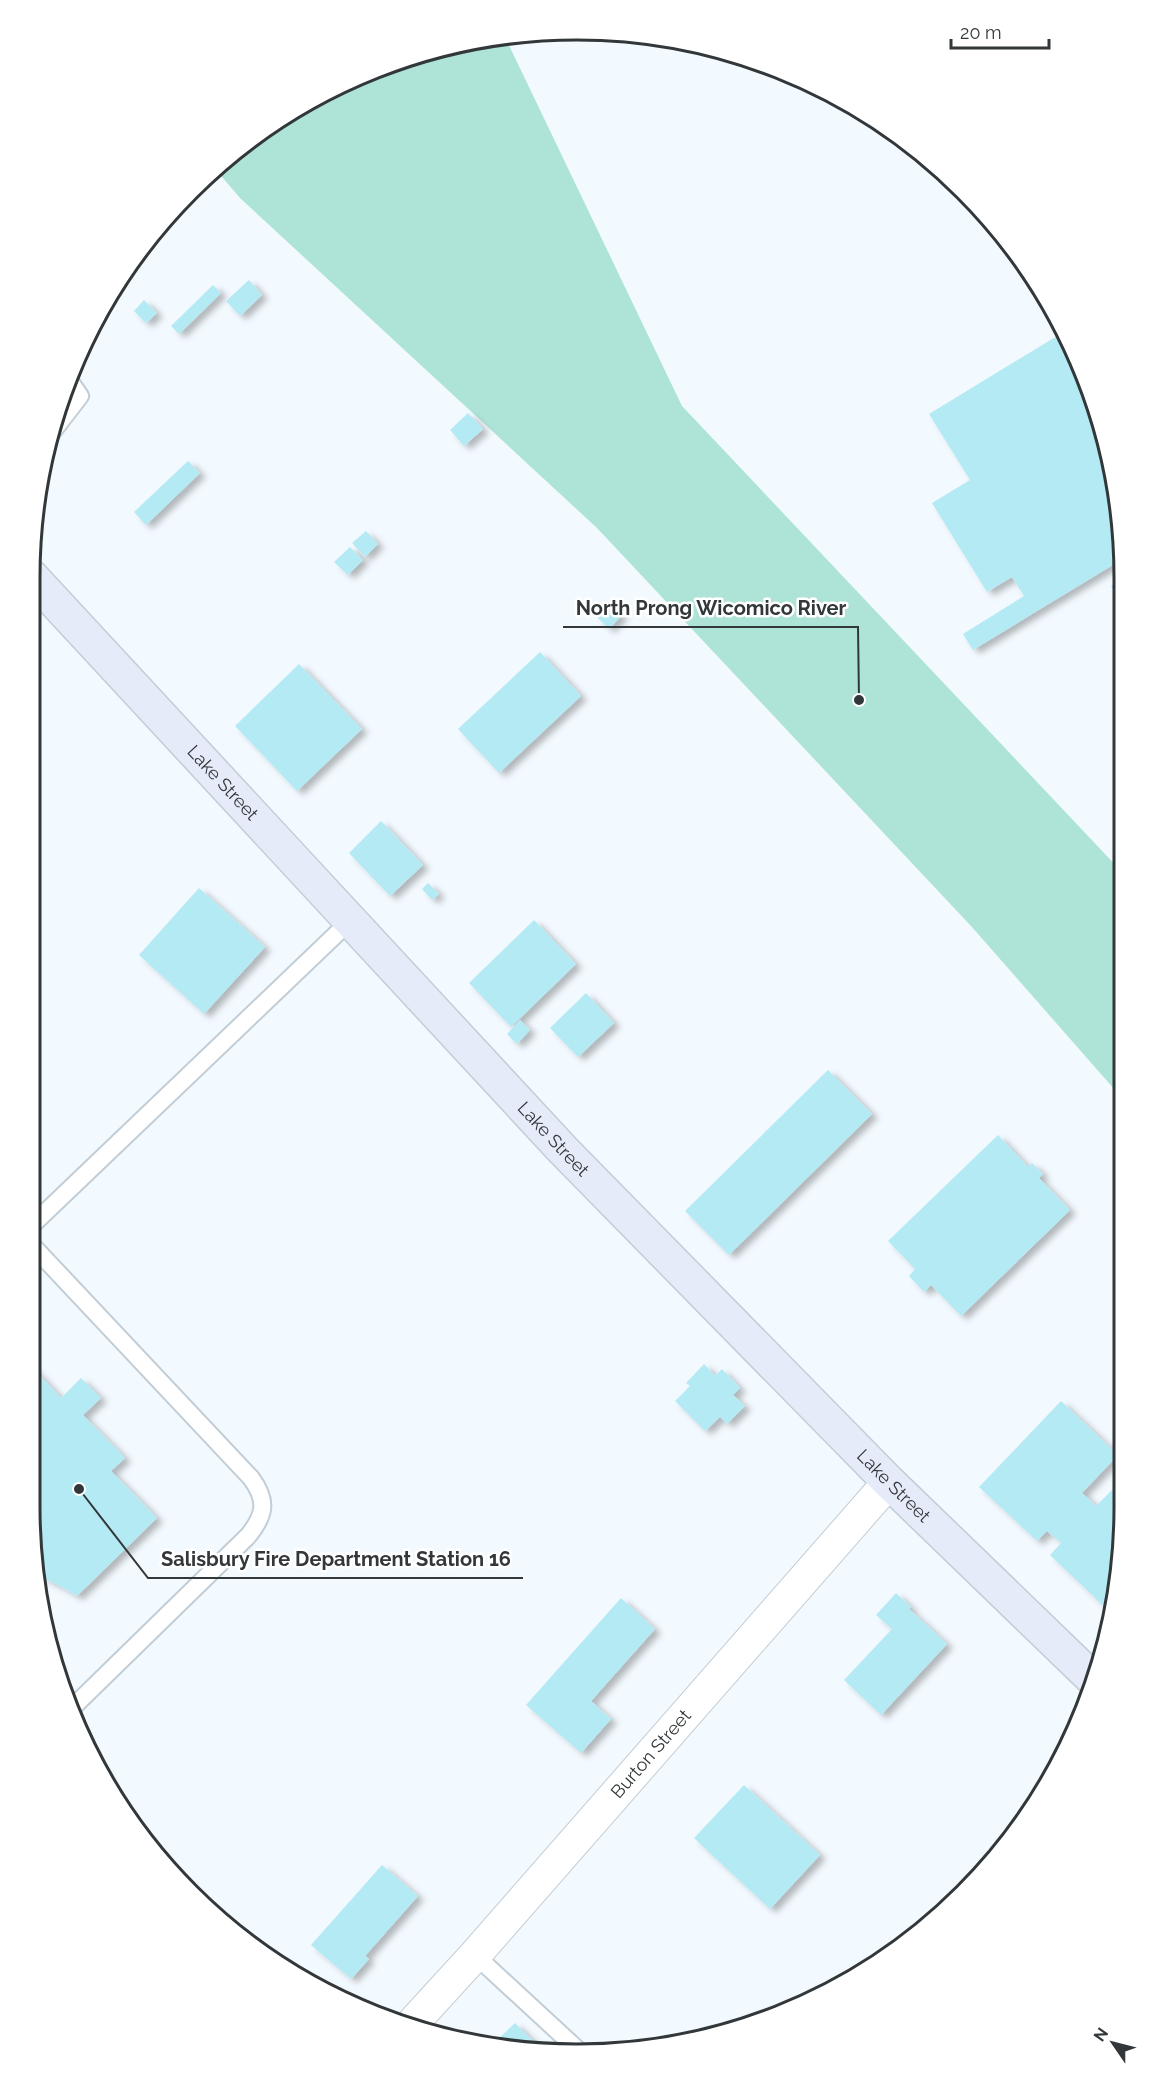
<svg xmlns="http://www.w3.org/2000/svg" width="1155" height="2085" viewBox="0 0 1155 2085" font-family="Raleway,sans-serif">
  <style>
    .water { fill: #aee3d7 }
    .building { fill: #b3eaf3; filter: url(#shadow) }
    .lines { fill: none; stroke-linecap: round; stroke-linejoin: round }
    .lane-casing { stroke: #c2cdd5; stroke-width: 20 }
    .street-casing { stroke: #c2cdd5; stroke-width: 34 }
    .secondary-casing { stroke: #c2cdd5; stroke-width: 36 }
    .lane { stroke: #fff; stroke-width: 16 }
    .street { stroke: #fff; stroke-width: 32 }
    .secondary { stroke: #e5ebf9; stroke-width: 33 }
    .labels { text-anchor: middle; stroke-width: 5; stroke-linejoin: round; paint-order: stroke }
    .street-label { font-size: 18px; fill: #32373a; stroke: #fff }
    .rim { fill: none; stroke: #32373a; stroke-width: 3 }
    .leader { fill: none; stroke: #32373a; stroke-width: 2 }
    .callout-dot { fill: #32373a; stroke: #fff; stroke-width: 2 }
    .callout-label { font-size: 20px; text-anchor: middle; font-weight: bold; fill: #32373a; stroke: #fff; stroke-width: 5; stroke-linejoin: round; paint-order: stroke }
  </style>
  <defs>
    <filter id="shadow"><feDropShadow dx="6" dy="4" stdDeviation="3" flood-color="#0004"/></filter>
  </defs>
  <rect width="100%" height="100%" fill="#f3faff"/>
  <path class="water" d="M505,37L682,406L1122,872V1098L971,926L597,528L240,198L216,170L244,143L336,86L436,49Z"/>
  <path class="building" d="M249,280L262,295L240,316L226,301Z
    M213,285L221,293L179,334L171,326Z
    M144,300L157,313L146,323L134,311Z
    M1062,333L1096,401L1120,506L1121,560L973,650L963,634L1024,596L1012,577L987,592L932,503L970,480L929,414Z
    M468,413L483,429L464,446L450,430Z
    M188,461L200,473L146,525L134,512Z
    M366,531L378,544L365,557L352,543Z
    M350,547L363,560L348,575L334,562Z
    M1121,580V603L1111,586Z
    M610,604L622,615L609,629L597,617Z
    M540,652L581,696L499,773L458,729Z
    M299,664L362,729L297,791L235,726Z
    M381,821L423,865L390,896L349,853Z
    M428,883L439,894L432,900L422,889Z
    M199,888L265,947L204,1014L139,955Z
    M534,920L576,964L511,1027L469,983Z
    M586,993L614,1023L578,1057L550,1028Z
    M520,1020L530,1030L517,1044L507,1034Z
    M828,1070L872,1114L729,1255L685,1211Z
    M998,1135L1028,1167L1032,1163L1043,1174L1039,1178L1070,1210L961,1316L931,1285L924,1292L909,1276L915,1269L888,1241Z
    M704,1364L715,1376L722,1369L740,1388L733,1395L745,1406L727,1424L720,1417L705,1431L675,1401L690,1386L686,1383Z
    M30,1365L61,1398L81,1378L101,1398L83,1415L125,1458L111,1471L157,1518L77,1596L60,1586L42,1577L30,1508Z
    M1061,1401L1118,1455L1082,1493L1096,1506L1124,1478V1543L1110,1612L1050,1555L1061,1543L1047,1531L1037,1541L979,1487Z
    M896,1593L911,1607L909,1609L947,1644L881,1715L844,1680L892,1629L876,1615Z
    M621,1598L655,1629L591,1701L611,1719L581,1753L526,1705Z
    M744,1785L820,1855L770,1909L694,1838Z
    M382,1865L418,1896L365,1956L369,1959L351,1979L311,1945Z
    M515,2023L538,2046L495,2042Z"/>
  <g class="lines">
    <g class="lane-casing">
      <path id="lane" d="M53,431L80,396L69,380
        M30,1227L351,920
        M30,1243L251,1478C268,1501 265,1515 248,1536L72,1708
        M475,1955L578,2050"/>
    </g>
    <g class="street-casing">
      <g id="street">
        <path id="s1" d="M411,2025L475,1955L889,1482"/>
      </g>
    </g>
    <g class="secondary-casing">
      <g id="secondary">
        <path id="s2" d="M31,576L563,1150L889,1482L1096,1682"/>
      </g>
    </g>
    <use href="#lane" class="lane"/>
    <use href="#street" class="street"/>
    <use href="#secondary" class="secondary"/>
  </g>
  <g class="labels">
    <g class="street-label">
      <text dy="6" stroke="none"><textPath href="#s2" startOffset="282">Lake Street</textPath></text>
      <text dy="6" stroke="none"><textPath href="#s2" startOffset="768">Lake Street</textPath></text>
      <text dy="6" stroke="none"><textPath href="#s2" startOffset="1254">Lake Street</textPath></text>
      <text dy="6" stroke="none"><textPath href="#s1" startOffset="362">Burton Street</textPath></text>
    </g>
  </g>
  <path d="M0 0H1155V2085H0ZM577 40H577A537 537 0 0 1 1114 577V1507A537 537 0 0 1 577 2044H577A537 537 0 0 1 40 1507V577A537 537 0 0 1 577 40Z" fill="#fff" fill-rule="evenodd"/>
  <path class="rim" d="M577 40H577A537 537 0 0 1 1114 577V1507A537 537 0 0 1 577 2044H577A537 537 0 0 1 40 1507V577A537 537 0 0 1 577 40Z"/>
  <path class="leader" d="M859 700L858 627H563M79 1489L148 1578H523"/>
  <g class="callout-dot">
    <circle cx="859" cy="700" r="6"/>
    <circle cx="79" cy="1489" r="6"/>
  </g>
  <g class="callout-label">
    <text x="711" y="615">North Prong Wicomico River</text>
    <text x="336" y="1566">Salisbury Fire Department Station 16</text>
  </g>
  <g transform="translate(1113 2043) rotate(305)" stroke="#ffffff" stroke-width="4.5" paint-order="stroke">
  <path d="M0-4.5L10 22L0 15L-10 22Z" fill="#32373a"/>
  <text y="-9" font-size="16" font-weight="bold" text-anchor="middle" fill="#32373a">N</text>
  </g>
  <path d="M951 39v9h98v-9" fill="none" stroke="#32373a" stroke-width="3"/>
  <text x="960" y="39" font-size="18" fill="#32373a" stroke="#ffffff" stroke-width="4.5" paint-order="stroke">20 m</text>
</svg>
